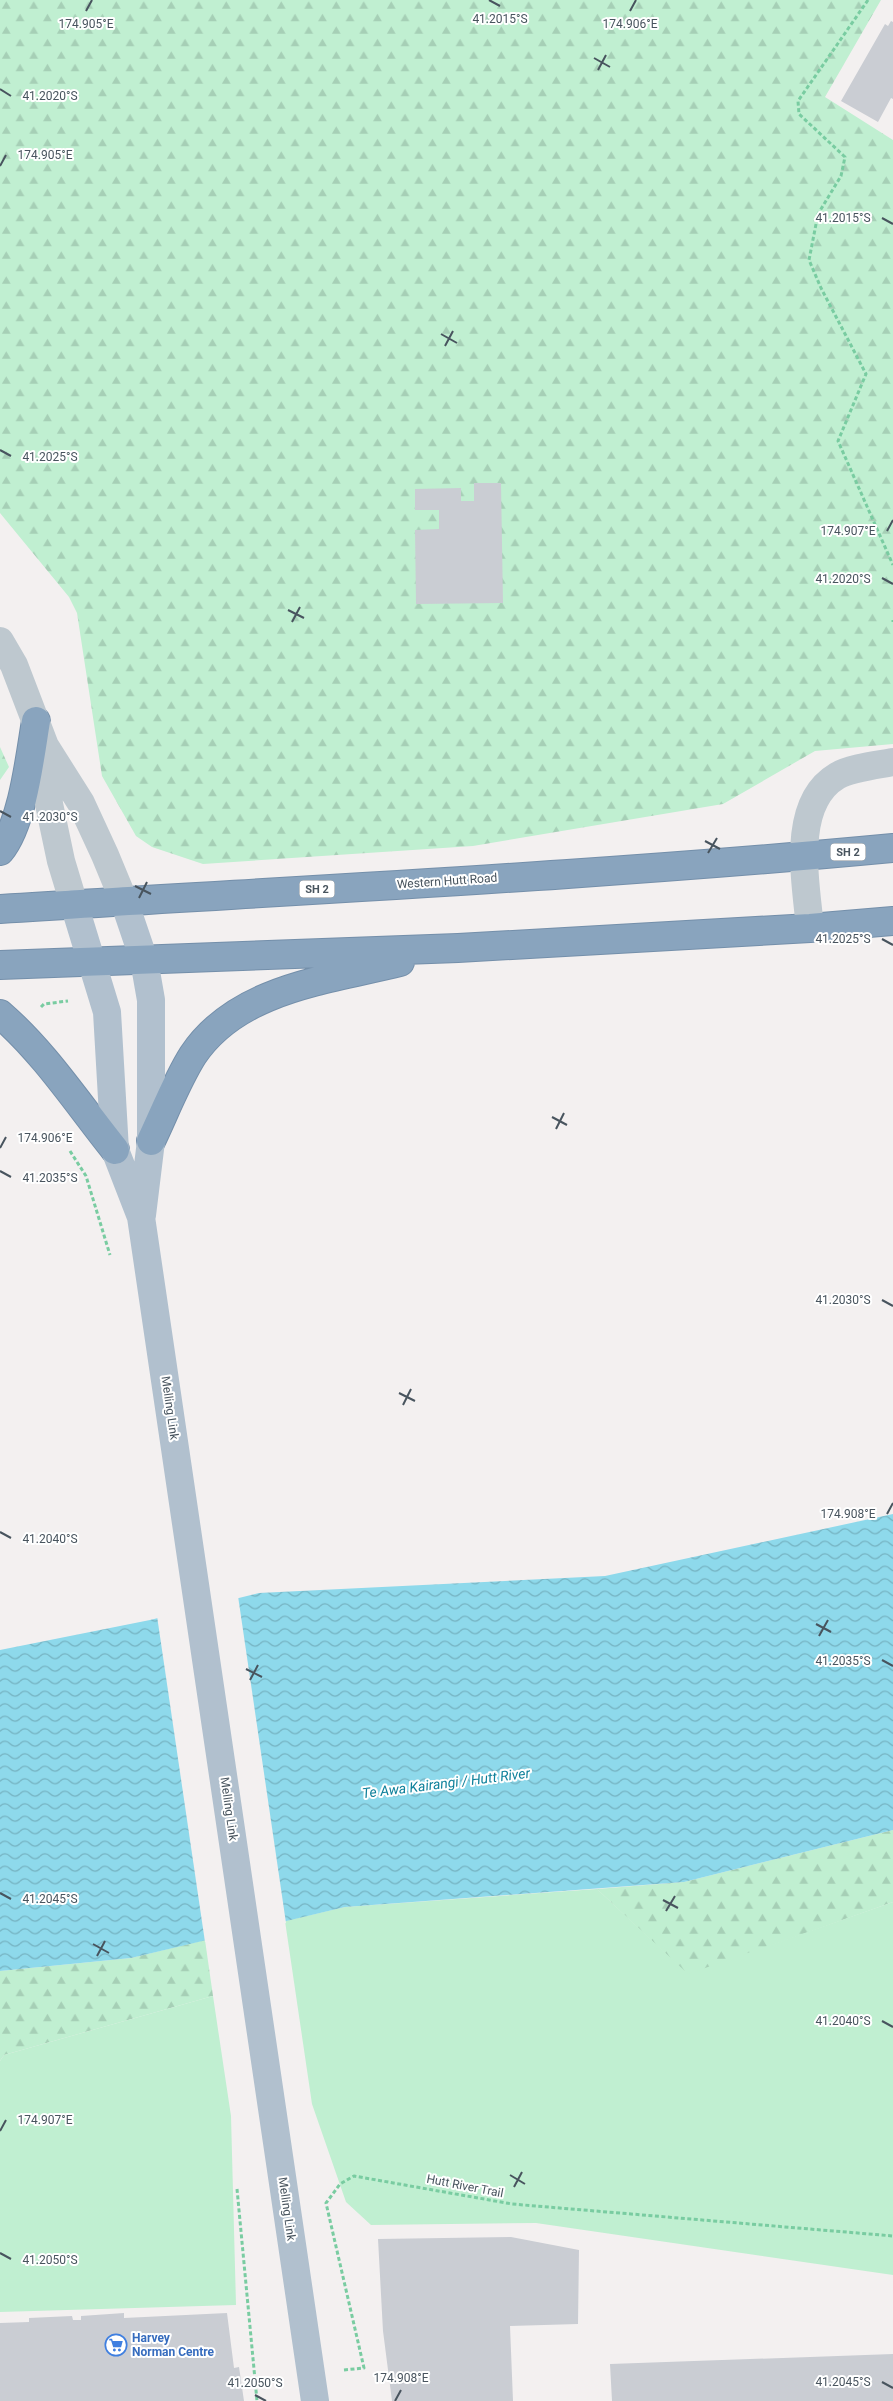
<svg xmlns="http://www.w3.org/2000/svg" width="893" height="2401" viewBox="0 0 893 2401" font-family="Roboto,sans-serif">
  <style>
    .forest { fill: url(#forest-firs) }
    .green { fill: #c0efd1 }
    .water { fill: url(#water-waves) }
    .pier { fill: #f3f0f0 }
    .building { fill: #cacdd3 }
    .lines { fill: none; stroke-linecap: round; stroke-linejoin: round }
    .highway-casing { stroke: #748faa; stroke-width: 30 }
    .path { stroke: #79cca1; stroke-width: 3; stroke-dasharray: 4 2.5; stroke-linecap: butt }
    .minor { stroke: #bec8cf; stroke-width: 28 }
    .major { stroke: #b1c0ce; stroke-width: 28 }
    .highway { stroke: #89a4be; stroke-width: 28 }
    .ticks { fill: none; stroke: #48545e; stroke-width: 2 }
    .labels { text-anchor: middle; stroke-width: 4; stroke-linejoin: round; paint-order: stroke }
    .shield { fill: #fff; stroke: #7f878e; stroke-width: 1 }
    .shield-label { font-size: 11px; font-weight: bold; fill: #48545e }
    .street-label { font-size: 12px; fill: #48545e; stroke: #fff }
    .shop-label { font-size: 12px; font-weight: bold; fill: #366cbe; stroke: #fff; text-anchor: start }
    .water-label { font-size: 14px; font-style: italic; fill: #0f819b; stroke: #fff }
    .ticks-label { font-size: 12px; text-anchor: middle; fill: #48545e; stroke: #fff; stroke-width: 4; stroke-linejoin: round; paint-order: stroke }
  </style>
  <defs>
    <pattern id="forest-firs" width="22" height="20" patternUnits="userSpaceOnUse" patternTransform="scale(1.25)"><rect width="22" height="20" fill="#c0efd1"/><path d="M5 1l3.5 6h-7zM16 11l3.5 6h-7z" fill="#a6cfb6"/></pattern>
    <pattern id="water-waves" width="16" height="10" patternUnits="userSpaceOnUse" patternTransform="scale(1.25)"><rect width="16" height="10" fill="#8ed9eb"/><path d="M0 5q4-4 8 0t8 0" fill="none" stroke="#76b3c2"/></pattern>
  </defs>
  <rect width="100%" height="100%" fill="#f3f0f0"/>
  <path class="forest" d="M0,0H881L825,97L893,140V744L815,751L723,804L473,846L203,864L152,847L136,836L102,776L77,613L69,597L0,513Z
    M0,747L9,767L0,780Z
    M893,1830V1902L688,1975L597,1889L684,1882Z
    M205,1940L213,1996L4,2055L0,2061V1971L131,1958Z"/>
  <path class="green" d="M597,1889L688,1974L893,1902V2275L536,2223L371,2225L346,2202L312,2104L285,1921L345,1907Z
    M213,1996L231,2116L236,2305L0,2312V2061L4,2055Z"/>
  <path class="water" d="M893,1514V1830L684,1882L345,1907L131,1958L0,1971V1650L150,1620L259,1593L605,1576Z"/>
  <path class="pier" d="M238,1596L286,1923L205,1942L157,1616Z"/>
  <path class="building" d="M891,21L893,22V99L891,98L878,122L841,101L885,24L888,26Z
    M474,483H501L503,603L416,604L415,530L439,529V510H415V489L461,488V501H474Z
    M511,2237L579,2250L578,2324L510,2326L513,2401H392L383,2331L378,2239Z
    M124,2313V2318L227,2313L234,2368L239,2367L244,2401H0V2323L29,2322V2318L72,2316L73,2320H81V2316Z
    M893,2354V2401H612L610,2364Z"/>
  <g class="lines">
    <g class="highway-casing">
      <path id="highway" d="M0,851C23,823 30,757 36,721
        M0,909C298,890 596,876 893,848
        M0,965L458,948L810,928L893,921
        M0,1014C45,1053 78,1104 115,1150
        M151,1141C164,1114 177,1080 193,1055C238,988 328,980 400,962"/>
    </g>
    <path class="path" d="M868,0L798,101L799,114L845,157L841,176L818,214L809,260L821,288L866,374L838,441L893,565
      M893,620V622
      M41,1007L44,1004L68,1001
      M70,1151L86,1176L110,1255
      M237,2189L257,2401
      M344,2370L364,2368L326,2203L340,2184L354,2176L512,2204L893,2236"/>
    <path class="minor" d="M0,641L14,665L45,746L81,803L105,855L124,901
      M45,750L49,804L61,861L74,904
      M810,928C806,883 790,804 837,776C850,768 877,765 893,762"/>
    <path class="major" d="M124,901L144,960L151,1000V1141L142,1215
      M74,904L107,1012L115,1150L141,1217L315,2401"/>
    <use href="#highway" class="highway"/>
  </g>
  <path class="ticks" d="M489,0L500,6M86,11L92,0M630,11L636,0M594,58L610,67M598,70L606,55M0,89L11,96M0,166L6,155M882,218L893,224M441,334L457,343M445,346L453,331M0,450L11,456M887,531L893,520M882,578L893,584M288,610L304,618M292,622L300,607M0,811L11,817M705,841L720,849M708,853L717,838M135,886L151,894M139,898L147,882M882,939L893,945M552,1117L567,1125M556,1129L564,1113M0,1148L6,1137M0,1171L11,1177M882,1300L893,1306M399,1393L415,1401M403,1405L411,1389M887,1514L893,1503M0,1532L11,1538M816,1624L831,1632M819,1636L828,1620M882,1660L893,1666M246,1669L262,1677M250,1680L258,1665M0,1893L11,1899M663,1900L678,1908M666,1911L675,1896M93,1944L109,1953M97,1956L105,1941M882,2021L893,2027M0,2131L6,2120M510,2175L525,2184M514,2187L522,2172M0,2253L11,2259M882,2382L893,2388M255,2395L266,2401M395,2401L401,2390"/>
  <defs>
    <g id="supermarket-ring" transform="scale(1.125)"><circle r="9.5" fill="#fff" stroke="#3f7fe0" stroke-width="1.5"/><path d="M-6-5.5h2.5l.6 2H6L4.5 2H-2.5L-4.4-4H-6ZM-1.5 3.2a1.3 1.3 0 1 0 .1 0ZM3 3.2a1.3 1.3 0 1 0 .1 0Z" fill="#3f7fe0"/></g>
  </defs>
  <g fill-rule="evenodd">
    <use href="#supermarket-ring" x="116" y="2345"/>
  </g>
  <g class="labels">
    <g class="shield">
      <rect x="830.5" y="843.5" width="35" height="17" rx="4"/>
      <rect x="299.5" y="880.5" width="35" height="17" rx="4"/>
    </g>
    <g class="shield-label">
      <text x="848" y="856">SH 2</text>
      <text x="317" y="893">SH 2</text>
    </g>
    <g class="street-label">
      <text transform="translate(447 881) rotate(-4)" y="4">Western Hutt Road</text>
      <text transform="translate(170 1408) rotate(82)" y="4">Melling Link</text>
      <text transform="translate(229 1809) rotate(82)" y="4">Melling Link</text>
      <text transform="translate(465 2186) rotate(11)" y="4">Hutt River Trail</text>
      <text transform="translate(287 2209) rotate(82)" y="4">Melling Link</text>
    </g>
    <g class="shop-label">
      <text x="132" y="2342">Harvey<tspan x="132" dy="14">Norman Centre</tspan></text>
    </g>
    <g class="water-label">
      <text transform="translate(446 1783) rotate(-7)" y="5">Te Awa Kairangi / Hutt River</text>
    </g>
  </g>
  <g class="ticks-label">
    <text x="500" y="23">41.2015°S</text>
    <text x="86" y="28">174.905°E</text>
    <text x="630" y="28">174.906°E</text>
    <text x="50" y="100">41.2020°S</text>
    <text x="45" y="159">174.905°E</text>
    <text x="843" y="222">41.2015°S</text>
    <text x="50" y="461">41.2025°S</text>
    <text x="848" y="535">174.907°E</text>
    <text x="843" y="583">41.2020°S</text>
    <text x="50" y="821">41.2030°S</text>
    <text x="843" y="943">41.2025°S</text>
    <text x="45" y="1142">174.906°E</text>
    <text x="50" y="1182">41.2035°S</text>
    <text x="843" y="1304">41.2030°S</text>
    <text x="848" y="1518">174.908°E</text>
    <text x="50" y="1543">41.2040°S</text>
    <text x="843" y="1665">41.2035°S</text>
    <text x="50" y="1903">41.2045°S</text>
    <text x="843" y="2025">41.2040°S</text>
    <text x="45" y="2124">174.907°E</text>
    <text x="50" y="2264">41.2050°S</text>
    <text x="401" y="2382">174.908°E</text>
    <text x="843" y="2386">41.2045°S</text>
    <text x="255" y="2387">41.2050°S</text>
  </g>
</svg>
